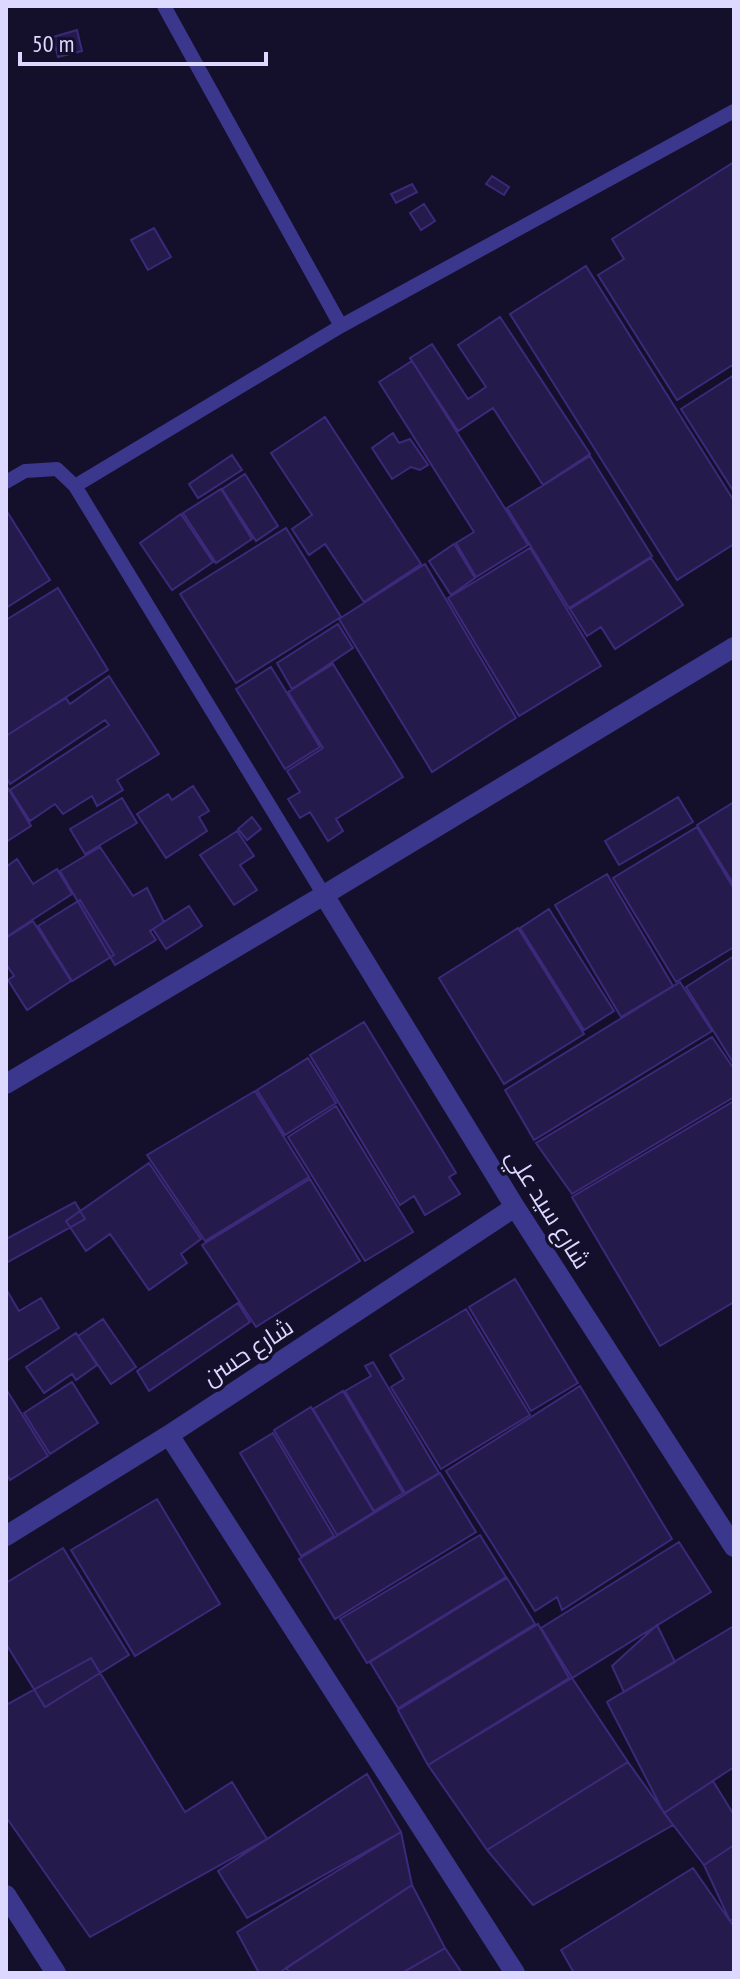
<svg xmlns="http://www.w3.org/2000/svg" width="740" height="1979" viewBox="0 0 740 1979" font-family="'PT Sans Narrow',Cairo,sans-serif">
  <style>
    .building { fill: #241a4c; stroke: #3b2a7a; stroke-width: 2 }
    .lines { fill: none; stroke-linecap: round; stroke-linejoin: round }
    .service { stroke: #3b378c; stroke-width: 14 }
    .minor { stroke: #3b378c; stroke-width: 20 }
    .labels { text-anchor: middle; stroke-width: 7; stroke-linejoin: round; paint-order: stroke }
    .street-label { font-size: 24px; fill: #ddd8ff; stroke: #140f2a }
  </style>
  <rect width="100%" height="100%" fill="#140f2a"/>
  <path class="building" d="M77,30L82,51L58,57L53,37Z
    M734,162V364L677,400L598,275L624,259L612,239Z
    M492,176L509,187L504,195L486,184Z
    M412,184L417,192L396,203L391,194Z
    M424,204L435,221L421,230L410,213Z
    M154,228L171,257L148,270L131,240Z
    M586,266L734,501V544L677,580L510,314Z
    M500,317L590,454L543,485L493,408L458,431L410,358L432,344L468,399L486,387L458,345Z
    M412,361L528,545L476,577L456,543L474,532L379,382Z
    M734,375V492L681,409Z
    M325,417L421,564L364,602L325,544L309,555L292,529L312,515L271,453Z
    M393,433L399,443L410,439L428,465L420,470L411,467L392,479L372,448Z
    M232,455L242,470L198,498L189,484Z
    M590,456L652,556L569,608L507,508Z
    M245,474L278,526L256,541L222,489Z
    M221,489L252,539L216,563L183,513Z
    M6,510L50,580L6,608Z
    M181,514L213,562L172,590L140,543Z
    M286,528L341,617L236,683L180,594Z
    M454,544L475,578L451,595L429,561Z
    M530,548L601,666L519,716L448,598Z
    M651,558L683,605L615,649L601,627L587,636L570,609Z
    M425,564L516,718L432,772L339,619Z
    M58,588L108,670L6,736V620Z
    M338,624L353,648L292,689L277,663Z
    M333,664L403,777L336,819L343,831L328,841L310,812L300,818L288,799L300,792L287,771L323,748L288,692Z
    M271,667L320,747L285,769L236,689Z
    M109,676L159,754L117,780L123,790L97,806L92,796L63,814L55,804L30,821L10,790L109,725L105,720L10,784L6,777V736L66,698L70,704Z
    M6,785L31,826L6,842Z
    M193,786L209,811L199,817L207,831L166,858L137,814L168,794L172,800Z
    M678,797L693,822L619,865L605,841Z
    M122,798L137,823L85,854L70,829Z
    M734,802V885L697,825Z
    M252,817L261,829L247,840L238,829Z
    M697,827L734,889V947L676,982L613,878Z
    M237,831L254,856L240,865L257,890L234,905L200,855Z
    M100,847L133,896L147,888L164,922L150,931L156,940L115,965L60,871Z
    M17,859L33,884L57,869L72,894L6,937V867Z
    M607,874L673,986L621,1017L555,905Z
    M80,900L114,955L72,981L38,926Z
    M189,906L202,926L166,949L153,929Z
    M549,909L614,1011L584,1030L520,928Z
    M33,921L71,981L27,1010L8,980L14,976L6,964V938Z
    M518,928L584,1034L504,1084L439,978Z
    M734,956V1064L686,987Z
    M680,982L712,1031L534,1140L505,1090Z
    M364,1022L456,1173L449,1177L460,1194L425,1215L414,1196L400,1205L310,1055Z
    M712,1037L734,1069V1097L572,1194L536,1143Z
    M308,1058L336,1103L285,1135L257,1090Z
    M255,1091L309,1177L205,1241L147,1155Z
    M734,1101V1302L660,1346L572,1197Z
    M336,1106L413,1232L365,1261L288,1137Z
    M149,1163L201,1239L181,1254L187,1263L149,1290L110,1234L86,1251L66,1221Z
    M310,1179L360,1261L256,1327L202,1245Z
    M75,1202L85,1219L6,1263V1239Z
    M515,1279L578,1383L531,1411L469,1307Z
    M6,1289L19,1311L41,1298L59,1328L6,1361Z
    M238,1303L250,1322L149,1391L137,1371Z
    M466,1309L530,1415L441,1469L391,1387L404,1379L390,1355Z
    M103,1319L136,1367L111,1384L78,1336Z
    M76,1333L97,1365L76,1380L72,1374L44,1393L26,1367Z
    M373,1362L439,1473L405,1493L345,1391L371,1376L365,1366Z
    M72,1382L98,1423L50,1454L24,1413Z
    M580,1386L672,1539L562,1610L557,1597L535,1611L446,1471Z
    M6,1389L48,1456L10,1480L6,1473Z
    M343,1391L403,1493L374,1511L313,1409Z
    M311,1407L374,1512L337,1535L274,1430Z
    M273,1433L334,1536L301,1556L240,1453Z
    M440,1473L476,1532L335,1619L299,1559Z
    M157,1499L220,1604L135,1656L71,1550Z
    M480,1535L506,1577L367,1663L340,1619Z
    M679,1542L711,1592L572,1678L541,1628Z
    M63,1548L129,1655L45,1707L6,1644V1583Z
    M507,1578L535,1624L398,1708L370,1662Z
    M538,1624L569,1678L428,1765L398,1710Z
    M657,1625L675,1662L624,1692L612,1666Z
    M734,1626V1767L664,1813L607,1702Z
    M91,1658L185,1812L232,1782L267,1839L90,1937L6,1817V1705Z
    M572,1678L628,1762L487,1850L428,1765Z
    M628,1762L673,1825L533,1905L487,1850Z
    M367,1774L401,1832L247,1918L218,1871Z
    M713,1781L734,1815V1845L704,1865L664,1813Z
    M401,1832L412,1885L279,1973H259L237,1932Z
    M734,1845V1919L730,1921L704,1865Z
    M693,1868L734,1927V1973H574L561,1950Z
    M412,1885L445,1948L402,1973H290L286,1968Z
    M445,1948L462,1973H402Z"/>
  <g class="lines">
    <path class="service" d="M164,6L341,326
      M6,482L25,471L57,469L75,486L324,895
      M75,486L341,326L734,111"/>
    <path class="minor" d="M324,895L515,1207L734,1547
      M6,1084L324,895L734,647
      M169,1435L515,1973
      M6,1536L169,1435L515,1207
      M6,1895L56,1973"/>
  </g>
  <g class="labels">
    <g class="street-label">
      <text transform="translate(548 1209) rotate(58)" y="8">شارع سيد علي</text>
      <text transform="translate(248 1352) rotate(-33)" y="8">شارع حسن</text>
    </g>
  </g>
  <rect width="740" height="1979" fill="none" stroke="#ddd8ff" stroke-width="16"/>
  <path d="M20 52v12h246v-12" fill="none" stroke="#ddd8ff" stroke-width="4"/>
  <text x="32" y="52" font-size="24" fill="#ddd8ff" stroke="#140f2a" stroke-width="6" paint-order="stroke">50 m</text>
</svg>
